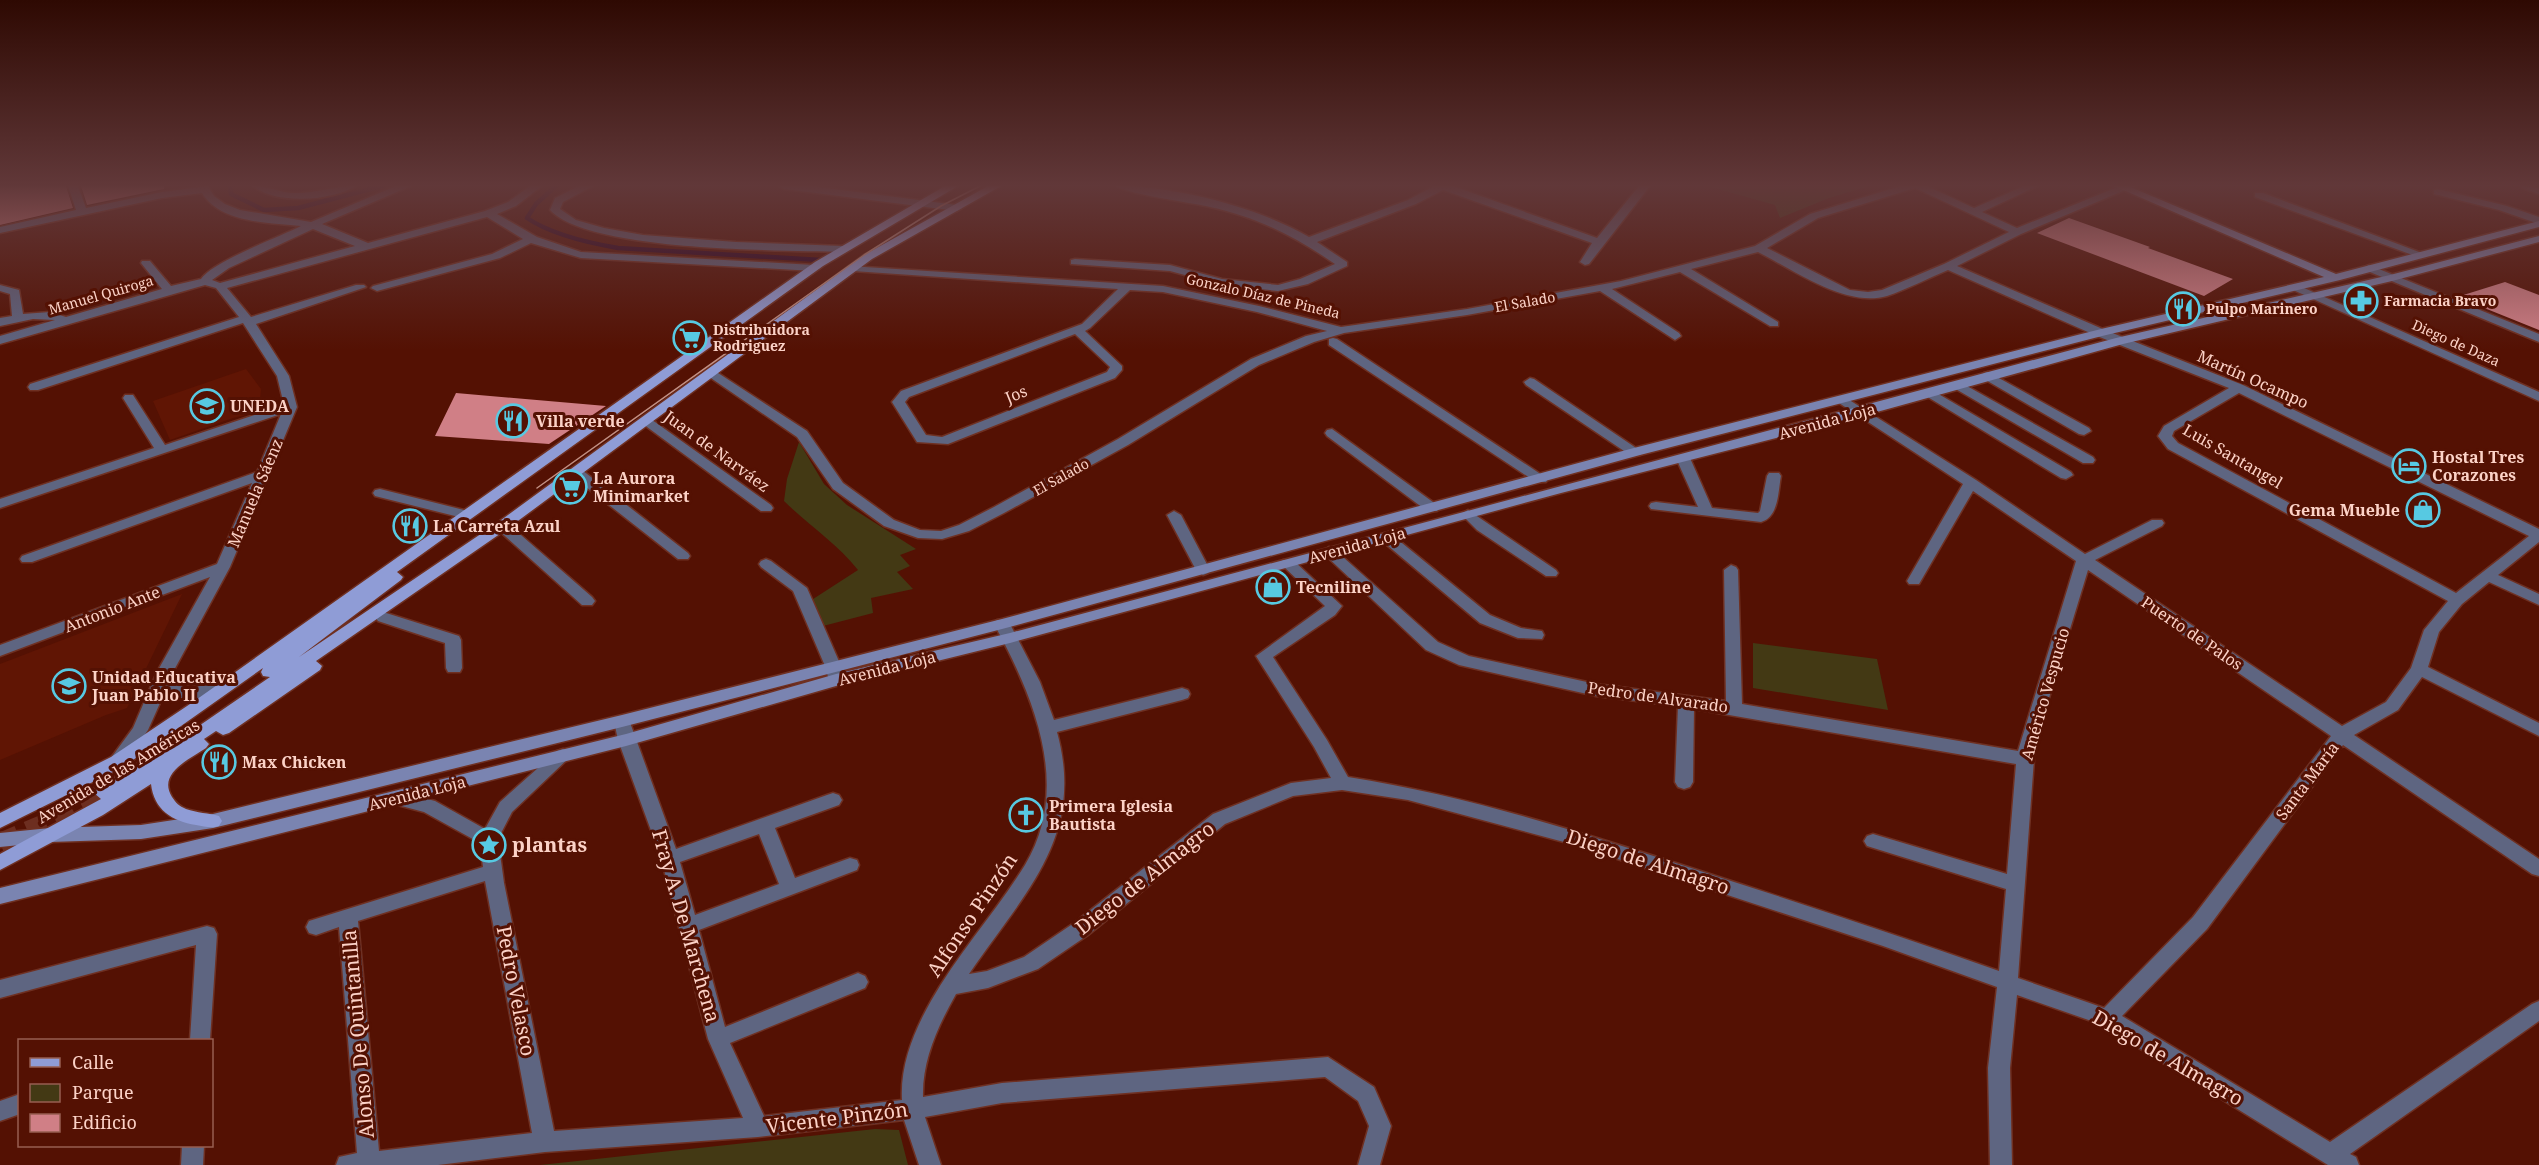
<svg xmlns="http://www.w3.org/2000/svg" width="2539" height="1165" viewBox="0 0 2539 1165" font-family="'Noto Serif',serif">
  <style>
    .built { fill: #601504 }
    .green { fill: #433914 }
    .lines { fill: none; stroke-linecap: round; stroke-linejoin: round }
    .stream { stroke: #280123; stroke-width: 4.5 }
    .building { fill: #d07f86 }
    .primary-tunnel { stroke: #6d2e20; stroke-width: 20; stroke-dasharray: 20 10; stroke-linecap: butt }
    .street-casing { stroke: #6f3022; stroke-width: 3 }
    .secondary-casing { stroke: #6f3022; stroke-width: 3 }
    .primary-casing { stroke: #6f3022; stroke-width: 3 }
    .street { fill: #5e6581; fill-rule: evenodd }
    .secondary { fill: #7a84b1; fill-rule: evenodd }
    .primary { fill: #8f9cd6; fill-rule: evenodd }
    .tram { stroke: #c29084; stroke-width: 1.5 }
    .labels { text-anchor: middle; stroke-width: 6; stroke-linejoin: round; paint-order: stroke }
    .far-street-label { font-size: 14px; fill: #fcd2c7; stroke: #541103 }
    .far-poi-label { font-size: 14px; font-weight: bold; fill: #fcd2c7; stroke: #541103; text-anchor: start }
    .street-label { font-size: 16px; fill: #fcd2c7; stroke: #541103 }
    .poi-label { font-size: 16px; font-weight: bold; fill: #fcd2c7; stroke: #541103; text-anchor: start }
    .near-poi-label { font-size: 20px; font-weight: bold; fill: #fcd2c7; stroke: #541103; text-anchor: start }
    .near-street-label { font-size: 20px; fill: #fcd2c7; stroke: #541103 }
  </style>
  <rect width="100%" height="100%" fill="#541103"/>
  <path class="built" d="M246,369L261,389L259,412L233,418L170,440L153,401Z
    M182,594L127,708L106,715L0,760V664Z"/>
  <path class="green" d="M1707,186H1869L1829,198L1780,218L1775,205Z
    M799,442L824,484L847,505L916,549L900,555L910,566L897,572L913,589L871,598L873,613L823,626L810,601L858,570C837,543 808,525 784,501L787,479Z
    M1753,643L1877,659L1888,710L1753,688Z
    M875,1129L899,1130L908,1165H540Z"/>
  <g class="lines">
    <path class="stream" d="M230,186L231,194L264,210L298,208L382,186
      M556,186L536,204L527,218C552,235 589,243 618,248L821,260"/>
  </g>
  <path class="building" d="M0,186H66L73,208L0,225Z
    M81,186H164V189L87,205Z
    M2069,218L2150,247L2148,248L2233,279L2204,296L2037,233Z
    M2505,282L2539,295V330L2457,297Z
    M456,393L606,406L549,444L435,436Z"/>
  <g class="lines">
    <path class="primary-tunnel" d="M0,843L59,818L103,793"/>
    <g class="street-casing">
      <path id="street" d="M68,186H78L86,208L162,192L208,186L214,196L225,204L240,210L311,222L396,186H411L322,224L368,243L485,211L508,202L530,186H542L516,206L497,214L537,237L581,252L814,265L820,268L814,271L581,258L531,243L500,258L377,291L371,288L373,286L492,254L523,239L487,217L227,288L251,317L356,285H364L366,287L256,324L289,376L297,407L230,567L173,672L177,686L197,687L223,677L229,679L231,683C218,703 183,701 164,694L148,730L123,767L117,768L111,767L108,762L133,728L157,672L210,577L0,656V645L217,564L252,483L32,562H22L20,559L22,556L257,472L281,414L0,508V499L154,448L123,398L125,395H133L165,445L284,405L277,376L243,323L38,390H30L28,387L30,384L239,317L216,288L205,285L0,344V336L55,320L33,319L0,326V318L12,316L10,294L0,291V285L19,290L23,314L50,312L66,317L162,289L141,263L142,261H150L171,286L201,279C212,262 279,237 301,226C270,223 220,223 202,193L162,198L0,233V227L76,210ZM313,229L355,246L220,283L212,280L229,268Z
        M253,186C268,186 280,193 295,193C316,193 335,186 356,186C332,201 276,205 253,186Z
        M579,186H593L563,202L560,209L576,220L604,228L643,235L736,242L843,246L848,249L843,252C782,250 589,252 550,210L555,198Z
        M779,186H811L957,205L962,208L957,211L784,189Z
        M1116,186C1176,186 1257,207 1309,237L1408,200L1434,186H1453L1597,238L1639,186H1650L1589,264L1585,265L1580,262L1592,243L1443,190L1416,204L1317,242L1347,262V266L1308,284L1278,291L1222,285L1170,271L1071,264V260L1075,259L1170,265L1222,279L1278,285L1300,279L1335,264C1296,237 1257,217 1210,207C1190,202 1130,195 1116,186Z
        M1900,186H1927L1974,208L2024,186H2038L1982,212L2017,228L2120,186H2135L2021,234L1957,266L2105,330L2243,385L2539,529V542L2498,575L2539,594V605L2489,582L2462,604L2439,632L2428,667L2539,723V736L2422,677L2398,710L2354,735L2539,859V876L2532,874L2343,745L2207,929L2122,1016L2330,1142L2532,1004L2539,1001V1021L2350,1154L2356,1157L2359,1165H2328L2100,1024L2017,995L2010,1068L2012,1165H1990L1988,1068L1997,987L1883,946L1575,845L1408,800L1342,790L1293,796L1225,824L1088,935L1038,969L988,988L956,994C938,1026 922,1060 923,1097L1002,1083L1328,1057L1374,1087L1391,1126L1380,1165H1358L1369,1126L1358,1101L1325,1077L1002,1103L925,1117L941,1165H919L904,1120L758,1137L545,1152L438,1165H336L339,1157L357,1153L339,927L316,935L309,933L306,927L309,921L483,867L480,843L424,812L390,803L387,798L390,793L396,791L435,801L485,829L500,802L557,751L563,749L569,751L572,755L512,812L498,839L504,883L554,1131L743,1118L708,1039L661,858L618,740L614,721L616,717H628L676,849L827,795L833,793L839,795L842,800L839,805L775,828L795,878L850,858L857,860L859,865L857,870L699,930L725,1027L858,973L865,976L868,982L865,988L730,1043L764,1116L902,1100C900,1065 914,1031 931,1001C958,953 996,912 1025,865C1072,787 1034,697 994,624L997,620H1007L1010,624L1040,682L1054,720L1182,688L1188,690L1190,694L1188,698L1182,700L1057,732C1086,838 1023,894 969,974L987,971L1024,957L1074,923L1213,814L1291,783L1331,778L1314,747L1256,656L1325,606L1283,566L1281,563L1283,560H1293L1342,606L1335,615L1273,657L1327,740L1348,777C1463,795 1574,830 1685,866C1790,900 1895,934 1999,971L2006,889L1867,846L1864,841L1867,836L1873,834L2007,874L2016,764L1694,709L1693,782L1690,787L1684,789L1678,787L1675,782L1678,706L1596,696L1459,665L1426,650L1322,552L1329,547L1334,549L1438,642L1469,656L1596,684L1726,701L1724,570L1731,565L1736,567L1738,570L1742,704L2018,751L2076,561L1973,491L1919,584H1909L1907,581L1963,484L1839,403L1837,400L1839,397L1843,396L1976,480L2085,554L2152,520H2162L2164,523L2162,526L2095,560L2342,726L2386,702L2411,668L2424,630L2448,601L2168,449L2158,436L2164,426L2229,388L2097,336L1948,270C1928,278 1908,289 1887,296C1846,308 1794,270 1758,252L1691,269L1778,322V326H1770L1680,272L1612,289L1679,333L1681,336L1675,340L1600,291L1467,315L1344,333L1314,342L1259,365L1128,445L1004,513L969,531L942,539L918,538L884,526L833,489L797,437L705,374L707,371H715L807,431L843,483L894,520L920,530L941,531L959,525L994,507L1118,439L1251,359L1306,336L1327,331L1257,312L1163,292L1130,290L1090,328L1085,331L1122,366V370L1115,378L948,444L917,442L892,402L901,391L1082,324L1118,289L853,271L847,268L849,266L1163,286L1259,306L1341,327L1467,309L1621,281L1755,246L1810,214ZM1915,188L2009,232L1944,264L1882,290L1868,292L1850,290L1767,248L1818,218ZM1075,334L1110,367L1107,372L942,437L926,435L905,402L909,397ZM2239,393L2529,536L2456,593L2178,443L2172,436L2174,431ZM2088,570L2331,736L2193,917L2104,1008L2018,978L2034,759L2038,734ZM759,834L779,884L695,915L680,862ZM485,881L532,1133L379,1151L358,921Z
        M2521,186L2539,188V194L2522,188Z
        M2438,189L2507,206L2539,217V224L2499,210L2434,194V190Z
        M2255,193H2263L2427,255L2426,257H2418L2255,197Z
        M2369,265L2539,334V342L2365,270L2363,268Z
        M2295,284L2539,392V401L2291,289L2289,287Z
        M1333,338L1337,339L1548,479L1546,482H1536L1329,345V339Z
        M1988,372L2089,428L2091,431L2084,435L2079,434L1984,379L1982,376L1984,373Z
        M1530,378L1534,379L1642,452L1640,455H1630L1526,385L1524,382Z
        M1958,381L2093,457L2095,460L2093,463H2083L1954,388L1952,385L1954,382Z
        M1930,389L2071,472L2073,475L2066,479L2061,478L1926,396L1924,393Z
        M648,417L771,505L773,508L771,511H761L643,424L642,421L643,418Z
        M1332,429L1437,505L1439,508L1437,511H1427L1327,436L1325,433L1327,430Z
        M1683,454L1690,458L1712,508L1758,513L1760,511L1767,476L1769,473H1779L1781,476C1778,491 1779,517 1761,522L1651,509L1649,506L1651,503L1656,502L1698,507L1676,458Z
        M577,469L582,470L688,553L690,556L688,559H678L572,476L570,473Z
        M380,489L472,512L474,515L467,519L375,496L373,493L375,490Z
        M1468,510L1556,570L1558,573L1556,576H1546L1477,530L1461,514Z
        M1174,511L1181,515L1210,570L1208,573L1203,575L1196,570L1167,515Z
        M502,522L507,523L592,597L595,601L592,605H582L497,529L495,526Z
        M1386,533L1391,534L1490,615L1521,628L1542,631L1544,635L1542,639L1518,638L1480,623L1381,540L1379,537Z
        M766,559L771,561L807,588L841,666L844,680L842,684H830L825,666L793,591L761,567L759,564L761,561Z
        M383,612L459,636L461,640L462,668L460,672H448L446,668L445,643L378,621L375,617Z
        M207,926L214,928L217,934L210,1040H190L196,945L0,998V980Z
        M20,1094V1114L0,1121V1101Z
        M182,1146H204L203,1165H181Z"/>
    </g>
    <g class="secondary-casing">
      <path id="secondary" d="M2114,186H2128L2336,274L2539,221V227L2340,280L2102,336L1640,455L1002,629L622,727L213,828L141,839L50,842L0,847V833L50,828L141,825L213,814L622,715L1002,619L1630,449L2101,329L2324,277Z
        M2539,236V242L2392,281L2123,344L1866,415L1561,493L1010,643L836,686L626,746L0,904V888L626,734L836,674L1010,633L2116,338L2390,275Z"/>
    </g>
    <g class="primary-casing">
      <path id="primary" d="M945,186H958L823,266L397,572L403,577L401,580L299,657L497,523L864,255L988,186H1001L872,259L507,529L316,661L322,666L320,670L229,733L223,735L216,731L204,739L209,744L206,748C190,759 157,773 172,797C176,803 179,806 186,809C197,813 209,813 219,816L222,821L219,826C211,829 204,826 196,825C172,821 154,810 151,784L103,815L0,870V854L101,799L94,793L97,788L193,730L270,677L263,676L261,672L263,668L123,767L0,828V813L111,757L193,702L815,262Z"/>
    </g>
    <use href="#street" class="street"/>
    <use href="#secondary" class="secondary"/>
    <use href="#primary" class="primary"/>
    <path class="tram" d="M537,488L864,255L941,206L980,186"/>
  </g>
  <linearGradient id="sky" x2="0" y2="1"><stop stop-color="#2e0902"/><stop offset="0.53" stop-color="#613839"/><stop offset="1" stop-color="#613839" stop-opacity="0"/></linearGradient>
  <rect width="2539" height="350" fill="url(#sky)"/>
  <defs>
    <g id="pharmacy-ring" transform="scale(1.725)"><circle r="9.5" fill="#541103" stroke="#57c9e2" stroke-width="1.5"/><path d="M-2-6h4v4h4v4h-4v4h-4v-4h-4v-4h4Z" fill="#57c9e2"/></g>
    <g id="restaurant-ring" transform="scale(1.725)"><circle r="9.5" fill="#541103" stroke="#57c9e2" stroke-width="1.5"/><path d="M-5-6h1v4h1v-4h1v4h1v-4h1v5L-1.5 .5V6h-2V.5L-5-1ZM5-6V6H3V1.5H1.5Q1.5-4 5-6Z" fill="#57c9e2"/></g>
    <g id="supermarket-ring" transform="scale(1.725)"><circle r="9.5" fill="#541103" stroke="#57c9e2" stroke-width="1.5"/><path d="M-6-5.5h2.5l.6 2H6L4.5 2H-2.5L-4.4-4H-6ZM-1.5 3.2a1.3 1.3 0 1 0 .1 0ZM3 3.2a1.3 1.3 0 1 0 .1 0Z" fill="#57c9e2"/></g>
    <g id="school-ring" transform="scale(1.725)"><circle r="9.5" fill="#541103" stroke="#57c9e2" stroke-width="1.5"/><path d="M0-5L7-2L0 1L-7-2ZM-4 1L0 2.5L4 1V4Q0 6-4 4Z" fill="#57c9e2"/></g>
    <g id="hotel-ring" transform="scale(1.725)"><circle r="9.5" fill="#541103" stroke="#57c9e2" stroke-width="1.5"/><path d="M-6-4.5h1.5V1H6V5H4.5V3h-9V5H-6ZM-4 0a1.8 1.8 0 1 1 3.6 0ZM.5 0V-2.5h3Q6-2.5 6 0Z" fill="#57c9e2"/></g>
    <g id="shop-ring" transform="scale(1.725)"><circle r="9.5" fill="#541103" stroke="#57c9e2" stroke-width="1.5"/><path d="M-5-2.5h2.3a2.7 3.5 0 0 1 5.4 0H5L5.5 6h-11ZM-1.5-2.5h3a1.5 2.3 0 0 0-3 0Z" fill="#57c9e2"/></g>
    <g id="church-ring" transform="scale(1.725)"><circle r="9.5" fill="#541103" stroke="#57c9e2" stroke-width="1.5"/><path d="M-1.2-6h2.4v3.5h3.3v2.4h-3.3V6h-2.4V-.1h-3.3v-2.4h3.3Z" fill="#57c9e2"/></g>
    <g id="sight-ring" transform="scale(1.725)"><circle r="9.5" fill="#541103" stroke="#57c9e2" stroke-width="1.5"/><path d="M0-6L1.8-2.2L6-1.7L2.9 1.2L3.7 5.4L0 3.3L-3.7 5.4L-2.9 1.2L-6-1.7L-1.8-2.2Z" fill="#57c9e2"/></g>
  </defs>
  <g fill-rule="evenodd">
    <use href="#pharmacy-ring" x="2361" y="301"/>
    <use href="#restaurant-ring" x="2183" y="309"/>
    <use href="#supermarket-ring" x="690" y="338"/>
    <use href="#school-ring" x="207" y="406"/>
    <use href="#restaurant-ring" x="513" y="421"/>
    <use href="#hotel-ring" x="2409" y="466"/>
    <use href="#supermarket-ring" x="570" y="487"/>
    <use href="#shop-ring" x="2423" y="510"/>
    <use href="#restaurant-ring" x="410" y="526"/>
    <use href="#shop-ring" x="1273" y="587"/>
    <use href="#school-ring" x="69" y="686"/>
    <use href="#restaurant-ring" x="219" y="762"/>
    <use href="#church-ring" x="1026" y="815"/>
    <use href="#sight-ring" x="489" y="845"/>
  </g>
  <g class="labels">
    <g class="far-street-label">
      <text transform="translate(101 295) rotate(-16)" y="5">Manuel Quiroga</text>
      <text transform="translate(1263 296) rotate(13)" y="5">Gonzalo Díaz de Pineda</text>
      <text transform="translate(1525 302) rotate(-10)" y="5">El Salado</text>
      <text transform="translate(2456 343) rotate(24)" y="5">Diego de Daza</text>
      <text transform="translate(1061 477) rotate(-29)" y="5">El Salado</text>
    </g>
    <g class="far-poi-label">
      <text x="2384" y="306">Farmacia Bravo</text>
      <text x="2206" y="314">Pulpo Marinero</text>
      <text x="713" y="335">Distribuidora<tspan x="713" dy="16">Rodriguez</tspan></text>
    </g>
    <g class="street-label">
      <text transform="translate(2253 379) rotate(24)" y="6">Martín Ocampo</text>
      <text transform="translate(1016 394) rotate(-22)" y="6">Jos</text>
      <text transform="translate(1827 421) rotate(-15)" y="6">Avenida Loja</text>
      <text transform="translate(717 451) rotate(36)" y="6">Juan de Narváez</text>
      <text transform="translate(2233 456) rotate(30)" y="6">Luis Santangel</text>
      <text transform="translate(255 493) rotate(-67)" y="6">Manuela Sáenz</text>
      <text transform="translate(1357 545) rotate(-15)" y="6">Avenida Loja</text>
      <text transform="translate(112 609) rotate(-21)" y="6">Antonio Ante</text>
      <text transform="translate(2192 633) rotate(34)" y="6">Puerto de Palos</text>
      <text transform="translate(887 668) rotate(-14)" y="6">Avenida Loja</text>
      <text transform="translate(2045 694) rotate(-74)" y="6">Américo Vespucio</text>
      <text transform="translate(1658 697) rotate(8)" y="6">Pedro de Alvarado</text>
      <text transform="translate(118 771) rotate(-31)" y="6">Avenida de las Américas</text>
      <text transform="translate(2307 781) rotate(-53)" y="6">Santa María</text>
      <text transform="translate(417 793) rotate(-14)" y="6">Avenida Loja</text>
    </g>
    <g class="poi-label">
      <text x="230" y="412">UNEDA</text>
      <text x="536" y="427">Villa verde</text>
      <text x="2432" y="463">Hostal Tres<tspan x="2432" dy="18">Corazones</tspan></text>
      <text x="593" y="484">La Aurora<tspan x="593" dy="18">Minimarket</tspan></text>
      <text x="2400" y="516" text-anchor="end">Gema Mueble</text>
      <text x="433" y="532">La Carreta Azul</text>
      <text x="1296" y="593">Tecniline</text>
      <text x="92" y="683">Unidad Educativa<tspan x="92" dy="18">Juan Pablo II</tspan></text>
      <text x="242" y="768">Max Chicken</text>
      <text x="1049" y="812">Primera Iglesia<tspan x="1049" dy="18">Bautista</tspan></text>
    </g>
    <g class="near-poi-label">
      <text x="512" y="852">plantas</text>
    </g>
    <g class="near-street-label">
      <text transform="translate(1648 862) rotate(18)" y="7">Diego de Almagro</text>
      <text transform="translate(1145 878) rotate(-38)" y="7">Diego de Almagro</text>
      <text transform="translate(972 915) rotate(-56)" y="7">Alfonso Pinzón</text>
      <text transform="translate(686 926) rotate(74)" y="7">Fray A. De Marchena</text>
      <text transform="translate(516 991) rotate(79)" y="7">Pedro Velasco</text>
      <text transform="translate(358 1034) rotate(-95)" y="7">Alonso De Quintanilla</text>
      <text transform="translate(2168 1058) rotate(30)" y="7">Diego de Almagro</text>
      <text transform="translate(837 1118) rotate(-7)" y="7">Vicente Pinzón</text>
    </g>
  </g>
  <rect x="18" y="1039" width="195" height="108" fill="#541103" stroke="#975e51" stroke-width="1.5"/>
  <rect x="30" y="1058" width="30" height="9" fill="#8f9cd6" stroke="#975e51" stroke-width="1.5"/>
  <text x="72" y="1069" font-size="18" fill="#fcd2c7">Calle</text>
  <rect x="30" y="1084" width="30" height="18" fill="#433914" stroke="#975e51" stroke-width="1.5"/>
  <text x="72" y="1099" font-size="18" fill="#fcd2c7">Parque</text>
  <rect x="30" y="1114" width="30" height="18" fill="#d07f86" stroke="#975e51" stroke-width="1.5"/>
  <text x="72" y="1129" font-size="18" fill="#fcd2c7">Edificio</text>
</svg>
